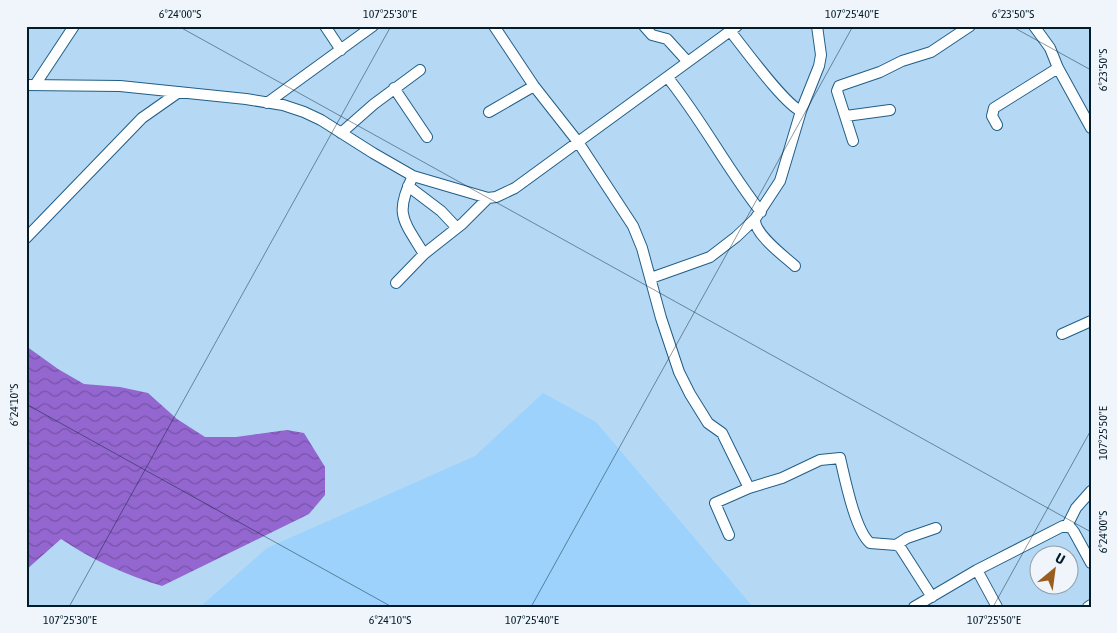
<svg xmlns="http://www.w3.org/2000/svg" width="1117" height="633" viewBox="0 0 1117 633" font-family="'Asap Condensed',sans-serif">
  <style>
    .built { fill: #9cd2fb }
    .water { fill: url(#water-waves) }
    .lines { fill: none; stroke-linecap: round; stroke-linejoin: round }
    .minor-casing { stroke: #215e87; stroke-width: 12 }
    .minor { stroke: #fff; stroke-width: 10 }
    .ticks { fill: none; stroke: #031c2c; stroke-width: 1; stroke-opacity: 0.45 }
    .neatline { fill: none; stroke: #031c2c; stroke-width: 2 }
    .ticks-label { font-size: 12px; text-anchor: middle; fill: #031c2c }
  </style>
  <defs>
    <pattern id="water-waves" width="16" height="10" patternUnits="userSpaceOnUse" patternTransform="scale(1.25)"><rect width="16" height="10" fill="#9466d0"/><path d="M0 5q4-4 8 0t8 0" fill="none" stroke="#7753a9"/></pattern>
  </defs>
  <rect width="100%" height="100%" fill="#b5d9f5"/>
  <path class="built" d="M543,393L596,422L753,607H200L267,548L475,456Z"/>
  <path class="water" d="M26,346L58,369L84,384L120,387L148,393L177,419L205,437H236L287,430L304,433L325,467V495L309,514L162,586C126,575 92,560 61,539L26,570Z"/>
  <g class="lines">
    <g class="minor-casing">
      <path id="minor" d="M325,26L341,50
        M494,26L534,86L578,142L633,226L642,248L661,318L679,372L690,394L708,423L722,433L749,488
        M644,26L652,35L667,39L687,61
        M1034,26L1050,48L1058,68L1091,128
        M730,31C744,48 784,104 801,111
        M668,78C702,120 727,169 761,212
        M26,85L120,86L246,99L283,105L304,112L321,120L373,153L413,176L488,198L496,197L515,188L737,26
        M35,85L74,26
        M394,88L427,137
        M267,103L373,26
        M489,112L534,86
        M846,116L890,110
        M997,125L992,116L994,108L1058,68
        M341,133L374,104L420,70
        M853,141L837,91L839,86L880,72L902,61L931,52L970,26
        M413,176C394,214 403,220 424,254
        M408,186L441,211L457,228
        M26,238L142,118L179,92
        M795,266C784,256 754,234 755,219L780,181L801,111L819,66L821,55L817,26
        M651,278L710,257L736,237L755,219
        M396,283L424,254L462,224L488,198
        M1062,334L1091,321
        M1067,526L1076,508L1091,491
        M729,535L715,503L749,488L782,478L820,460L840,458C845,479 855,530 870,543L896,545L900,547L932,597
        M896,545L907,538L936,528
        M977,570L997,607
        M914,607L977,570L1063,526L1071,528L1074,532L1091,563
        M1088,607L1091,605"/>
    </g>
    <use href="#minor" class="minor"/>
  </g>
  <path class="ticks" d="M178,26L1091,532M1011,26L1091,70M26,404L392,607M69,607L391,26M531,607L853,26M993,607L1091,430"/>
  <rect width="1117" height="633" fill="none" stroke="#eff5fa" stroke-width="55"/>
  <g transform="translate(1054 570) rotate(29)"><circle r="24" fill="#eff5fa" stroke="#919ea8"/>
  <path d="M0-4L9 19L0 12L-9 19Z" fill="#995d1f"/>
  <text y="-8" font-size="14" font-weight="bold" text-anchor="middle" fill="#031c2c">U</text>
  </g>
  <rect x="28" y="28" width="1062" height="578" class="neatline"/>
  <g class="ticks-label">
    <text x="180" y="18">6°24'00"S</text>
    <text x="390" y="18">107°25'30"E</text>
    <text x="852" y="18">107°25'40"E</text>
    <text x="1013" y="18">6°23'50"S</text>
    <text transform="translate(1103 70) rotate(-90)" y="4">6°23'50"S</text>
    <text transform="translate(14 405) rotate(-90)" y="4">6°24'10"S</text>
    <text transform="translate(1103 433) rotate(-90)" y="4">107°25'50"E</text>
    <text transform="translate(1103 532) rotate(-90)" y="4">6°24'00"S</text>
    <text x="70" y="624">107°25'30"E</text>
    <text x="390" y="624">6°24'10"S</text>
    <text x="532" y="624">107°25'40"E</text>
    <text x="994" y="624">107°25'50"E</text>
  </g>
</svg>
